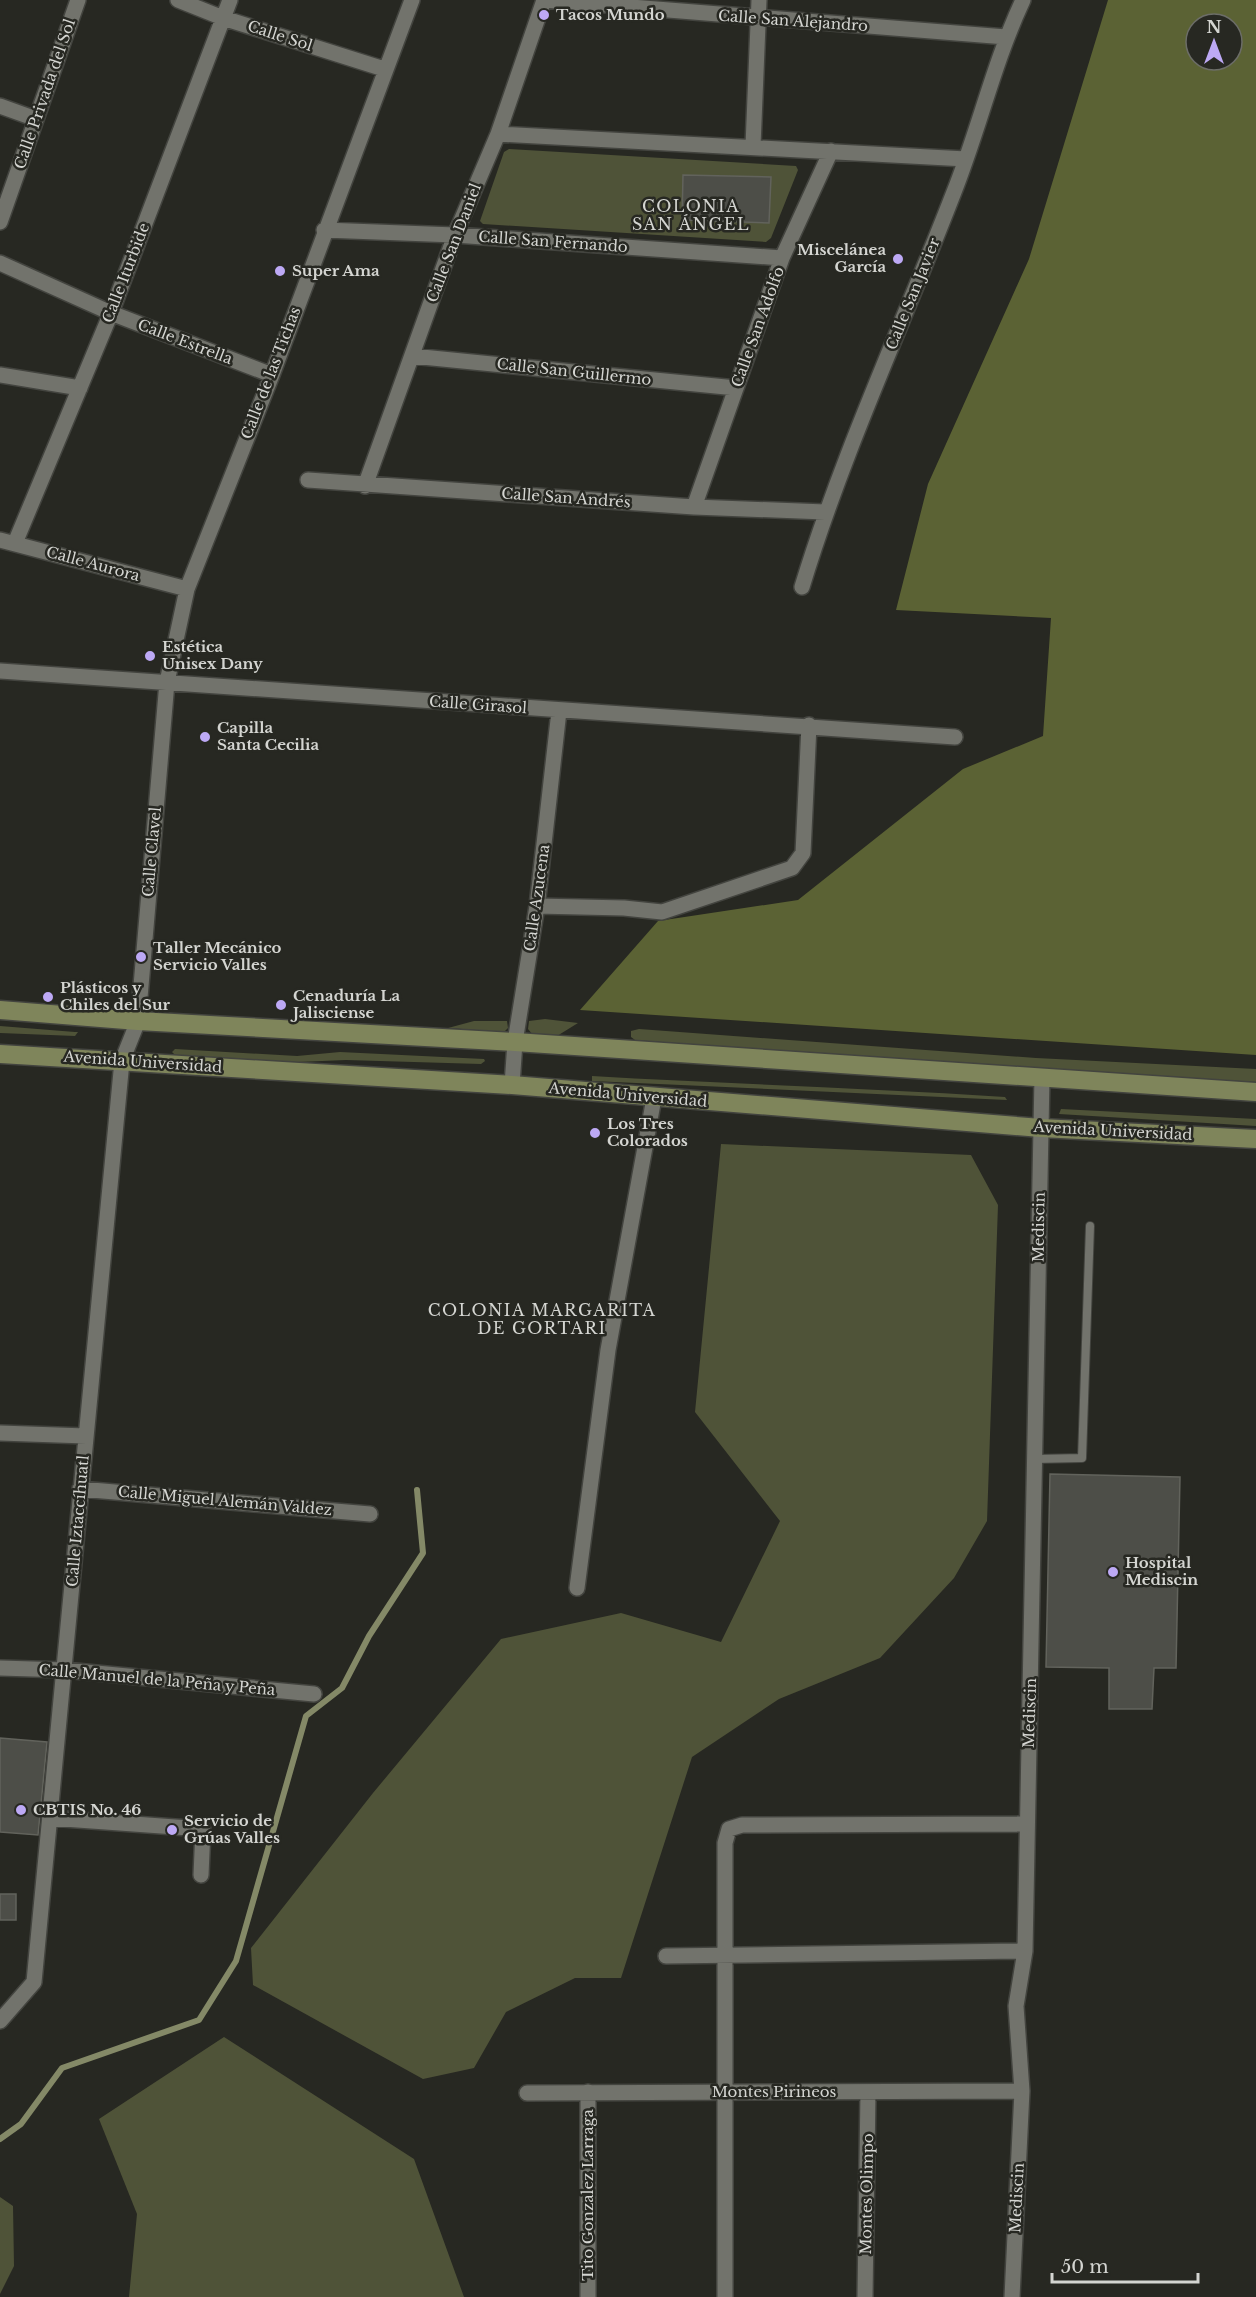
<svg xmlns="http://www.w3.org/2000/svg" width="1256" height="2297" viewBox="0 0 1256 2297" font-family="'Libre Baskerville',serif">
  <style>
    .green { fill: #4f5338 }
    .forest { fill: #5b6234; fill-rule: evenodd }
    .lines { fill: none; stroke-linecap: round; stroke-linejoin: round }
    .stream { stroke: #848967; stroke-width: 6 }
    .building { fill: #4d4e48; stroke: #62635c; stroke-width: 1.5 }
    .lane-casing { stroke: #43443f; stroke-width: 10 }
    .street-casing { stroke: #43443f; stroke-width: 18 }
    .primary-casing { stroke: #43443f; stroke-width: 21 }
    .lane { stroke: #72736c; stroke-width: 8 }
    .street { stroke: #72736c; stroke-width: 15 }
    .primary { stroke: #7f855b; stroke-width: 18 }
    .poi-dot { fill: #bda9f5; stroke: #272822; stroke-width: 2 }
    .labels { text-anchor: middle; stroke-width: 5; stroke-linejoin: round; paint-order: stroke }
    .poi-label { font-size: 15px; font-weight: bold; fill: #d4d5d1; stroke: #272822; text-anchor: start }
    .street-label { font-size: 15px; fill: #d4d5d1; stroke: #272822 }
    .neighbourhood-label { font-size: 16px; letter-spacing: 1.5px; fill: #d4d5d1; stroke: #272822 }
  </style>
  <rect width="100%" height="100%" fill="#272822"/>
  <path class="green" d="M509,149L796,166L798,170L771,238L766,242L483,224L480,221L504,152Z
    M545,1019L578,1023L557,1036L533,1035L528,1029L529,1021Z
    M474,1021H507L508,1028L504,1032L448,1028Z
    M0,1026L75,1032H78L75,1036L0,1033Z
    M639,1029L1036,1058L1256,1069V1082L992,1066L635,1040L631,1037V1031Z
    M175,1049L297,1056L340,1052L484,1059L485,1061L481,1064L346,1060L298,1062L176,1056L172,1052Z
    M592,1076C729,1084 867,1088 1005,1097L1007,1100L592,1081Z
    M1061,1109L1256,1119V1126L1059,1114Z
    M721,1144L971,1155L998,1205L987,1521L954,1578L880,1658L779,1699L692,1757L621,1978H575L506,2012L474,2068L423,2079L253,1985L251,1948L373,1793L501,1639L621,1613L721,1642L780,1521L695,1412Z
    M224,2037L414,2159L464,2297H129L137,2214L99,2119Z
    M0,2197L13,2206L14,2266L0,2294Z"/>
  <path class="forest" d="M1108,0H1256V1055L580,1010L658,921L798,900L963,769L1043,736L1051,618L896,610L928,484L1029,259ZM1196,24H1232V60H1196Z"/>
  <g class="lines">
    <path class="stream" d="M0,2139L21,2124L62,2068L199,2020L236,1961L306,1716L342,1688L369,1636L423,1553L417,1490"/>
  </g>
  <path class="building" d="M683,175L771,177L769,223L682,220Z
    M1050,1474L1180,1477L1176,1668H1154L1152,1709H1109V1668L1046,1667Z
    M0,1738L47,1742L38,1835L0,1832Z
    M0,1894H16V1920H0Z"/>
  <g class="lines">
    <g class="lane-casing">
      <path id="lane" d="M1034,1459L1082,1458L1090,1226"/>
    </g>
    <g class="street-casing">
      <path id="street" d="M178,0L223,18L384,69
        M0,106L36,119
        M498,134L966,159
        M753,146L759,0
        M0,222L78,0
        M324,230L455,235L782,258
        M0,263L111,313L272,375
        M412,356L736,388
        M0,375L80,388
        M308,480L694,507L825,512
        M365,486L455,235L498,134L544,0L1006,37
        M694,507L782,258L831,151
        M0,540L187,589
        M15,543L111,313L230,0
        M802,587C843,452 903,324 954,192C979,129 994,62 1023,0
        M0,671L955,737
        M537,906L624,908L662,912L792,868L803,853L809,725
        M512,1085L515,1042L537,906L559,711
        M0,1433L86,1436
        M80,1489L370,1514
        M577,1588L608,1350L654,1098
        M0,1668L65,1670L314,1694
        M50,1818L203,1829L201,1875
        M666,1956L1025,1951
        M0,2021L34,1982L122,1061L138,1021L167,682L187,589L272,375L412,0
        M588,2092V2297
        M527,2093L1022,2091
        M725,2297V1843L729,1829L742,1825L1027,1824
        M865,2297L868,2092
        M1012,2297L1022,2091L1016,2006L1025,1951L1042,1077"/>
    </g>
    <g class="primary-casing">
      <path id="primary" d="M0,1010L138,1021L515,1042L1256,1092
        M0,1054L512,1085L1041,1128L1256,1139"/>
    </g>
    <use href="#lane" class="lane"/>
    <use href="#street" class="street"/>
    <use href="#primary" class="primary"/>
  </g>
  <g class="poi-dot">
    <circle cx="544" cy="15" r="6"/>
    <circle cx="898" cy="259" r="6"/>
    <circle cx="280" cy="271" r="6"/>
    <circle cx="150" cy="656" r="6"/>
    <circle cx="205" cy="737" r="6"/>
    <circle cx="141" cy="957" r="6"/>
    <circle cx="48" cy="997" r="6"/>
    <circle cx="281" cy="1005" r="6"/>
    <circle cx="595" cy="1133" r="6"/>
    <circle cx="1113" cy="1572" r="6"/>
    <circle cx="21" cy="1810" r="6"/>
    <circle cx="172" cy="1830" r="6"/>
  </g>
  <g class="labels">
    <g class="poi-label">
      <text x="556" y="20">Tacos Mundo</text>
      <text x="886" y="255" text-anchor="end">Miscelánea<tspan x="886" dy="17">García</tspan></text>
      <text x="292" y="276">Super Ama</text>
      <text x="162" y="652">Estética<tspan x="162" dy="17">Unisex Dany</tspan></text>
      <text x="217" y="733">Capilla<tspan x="217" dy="17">Santa Cecilia</tspan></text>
      <text x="153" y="953">Taller Mecánico<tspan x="153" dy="17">Servicio Valles</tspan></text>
      <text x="60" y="993">Plásticos y<tspan x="60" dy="17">Chiles del Sur</tspan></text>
      <text x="293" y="1001">Cenaduría La<tspan x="293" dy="17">Jalisciense</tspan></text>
      <text x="607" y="1129">Los Tres<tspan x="607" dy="17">Colorados</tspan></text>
      <text x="1125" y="1568">Hospital<tspan x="1125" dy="17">Mediscin</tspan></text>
      <text x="33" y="1815">CBTIS No. 46</text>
      <text x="184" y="1826">Servicio de<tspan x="184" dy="17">Grúas Valles</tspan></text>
    </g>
    <g class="street-label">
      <text transform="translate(793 21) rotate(4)" y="5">Calle San Alejandro</text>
      <text transform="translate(280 36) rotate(18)" y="5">Calle Sol</text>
      <text transform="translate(45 94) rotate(-71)" y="5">Calle Privada del Sol</text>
      <text transform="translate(553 242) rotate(4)" y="5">Calle San Fernando</text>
      <text transform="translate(454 243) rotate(-69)" y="5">Calle San Daniel</text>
      <text transform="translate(126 273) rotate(-69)" y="5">Calle Iturbide</text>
      <text transform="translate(913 294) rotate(-68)" y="5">Calle San Javier</text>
      <text transform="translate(758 327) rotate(-70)" y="5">Calle San Adolfo</text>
      <text transform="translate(185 342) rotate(21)" y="5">Calle Estrella</text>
      <text transform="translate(574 372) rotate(6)" y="5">Calle San Guillermo</text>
      <text transform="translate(271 373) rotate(-69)" y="5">Calle de las Tichas</text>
      <text transform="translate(566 498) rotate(4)" y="5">Calle San Andrés</text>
      <text transform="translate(93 564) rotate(15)" y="5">Calle Aurora</text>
      <text transform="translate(478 705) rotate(4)" y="5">Calle Girasol</text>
      <text transform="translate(152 852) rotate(-85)" y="5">Calle Clavel</text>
      <text transform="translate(537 898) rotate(-82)" y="5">Calle Azucena</text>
      <text transform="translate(143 1062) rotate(4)" y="5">Avenida Universidad</text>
      <text transform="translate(628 1095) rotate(5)" y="5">Avenida Universidad</text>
      <text transform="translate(1113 1131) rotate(3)" y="5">Avenida Universidad</text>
      <text transform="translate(1039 1227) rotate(-89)" y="5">Mediscin</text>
      <text transform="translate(225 1501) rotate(5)" y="5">Calle Miguel Alemán Valdez</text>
      <text transform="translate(78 1521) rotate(-85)" y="5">Calle Iztaccíhuatl</text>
      <text transform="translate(157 1680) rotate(5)" y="5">Calle Manuel de la Peña y Peña</text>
      <text transform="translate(1030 1713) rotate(-88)" y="5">Mediscin</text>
      <text x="774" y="2097">Montes Pirineos</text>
      <text transform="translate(867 2194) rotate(-89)" y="5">Montes Olimpo</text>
      <text transform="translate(588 2195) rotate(-90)" y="5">Tito Gonzalez Larraga</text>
      <text transform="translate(1017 2198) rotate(-87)" y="5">Mediscin</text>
    </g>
    <g class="neighbourhood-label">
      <text x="691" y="212">COLONIA<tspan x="691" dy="18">SAN ÁNGEL</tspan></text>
      <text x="542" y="1316">COLONIA MARGARITA<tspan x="542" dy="18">DE GORTARI</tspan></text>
    </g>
  </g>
  <g transform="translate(1214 42)"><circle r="28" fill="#272822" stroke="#6c6d68" stroke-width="1.5"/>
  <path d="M0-4.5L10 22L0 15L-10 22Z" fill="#bda9f5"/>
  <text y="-9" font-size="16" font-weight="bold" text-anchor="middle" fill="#d4d5d1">N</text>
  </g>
  <path d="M1052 2273v9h146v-9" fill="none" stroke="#d4d5d1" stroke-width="3"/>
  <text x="1061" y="2273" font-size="18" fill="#d4d5d1" stroke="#272822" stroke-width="4.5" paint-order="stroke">50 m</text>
</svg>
